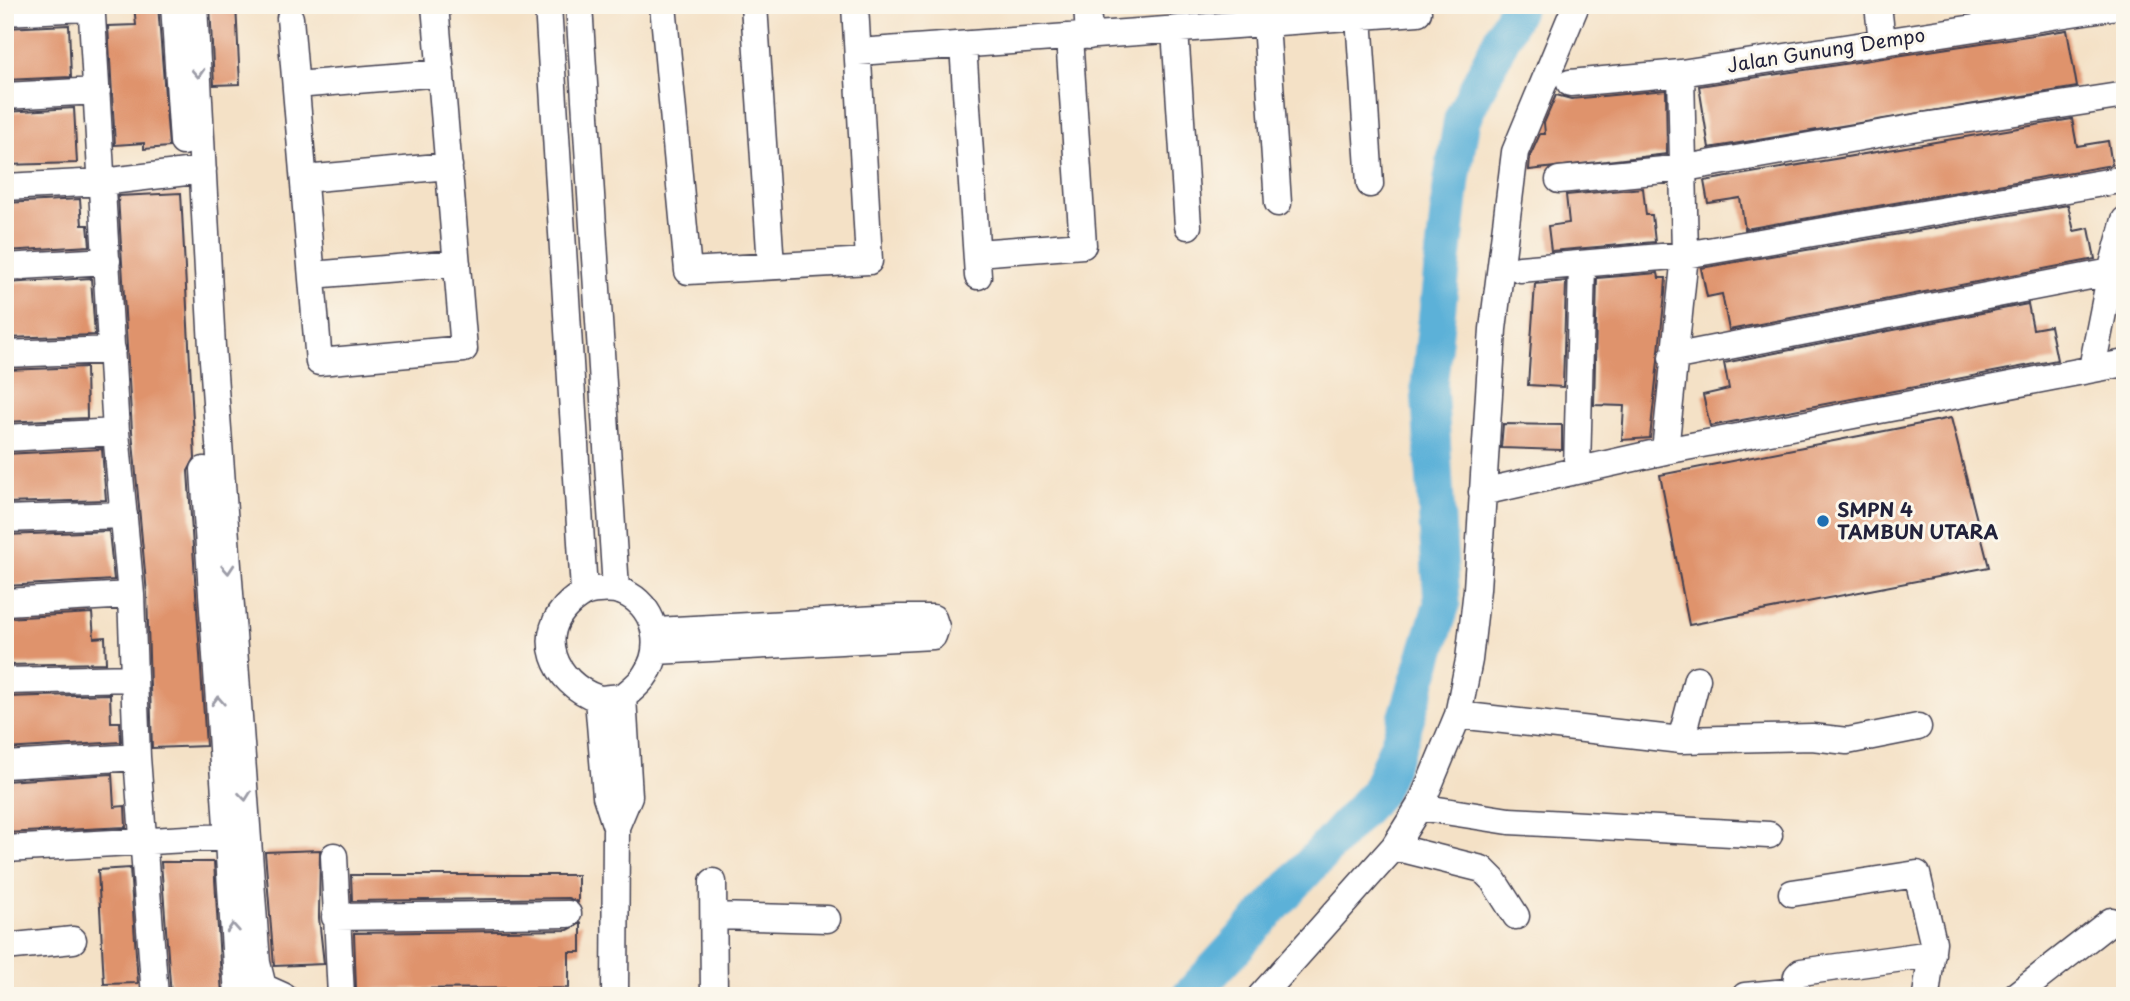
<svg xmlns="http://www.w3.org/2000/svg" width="2130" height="1001" viewBox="0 0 2130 1001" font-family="'Playpen Sans',sans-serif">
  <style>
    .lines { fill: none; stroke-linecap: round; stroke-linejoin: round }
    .river { stroke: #5bb1d8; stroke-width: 37 }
    .building { fill: #df936c }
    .minor-casing { stroke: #423f50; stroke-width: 29 }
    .minor { stroke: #fff; stroke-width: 26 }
    .oneway { stroke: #9c9ca7 }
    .poi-dot { fill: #1f6fb2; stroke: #fbf7ec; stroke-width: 2.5 }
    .labels { text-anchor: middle; stroke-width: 6; stroke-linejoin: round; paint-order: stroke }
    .street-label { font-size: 19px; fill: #22223b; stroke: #fbf7ec }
    .poi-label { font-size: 19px; font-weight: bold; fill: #22223b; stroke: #fbf7ec; text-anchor: start }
  </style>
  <rect width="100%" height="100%" fill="#fbf7ec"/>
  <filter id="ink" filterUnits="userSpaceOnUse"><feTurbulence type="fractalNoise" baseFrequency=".0143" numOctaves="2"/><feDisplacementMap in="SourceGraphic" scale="14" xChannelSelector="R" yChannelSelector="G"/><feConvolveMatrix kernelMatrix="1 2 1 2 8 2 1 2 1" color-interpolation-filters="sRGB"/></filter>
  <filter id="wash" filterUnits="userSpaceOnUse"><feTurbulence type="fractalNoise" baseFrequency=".00686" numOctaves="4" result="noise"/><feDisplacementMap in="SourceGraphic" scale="28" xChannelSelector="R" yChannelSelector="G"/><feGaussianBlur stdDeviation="1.57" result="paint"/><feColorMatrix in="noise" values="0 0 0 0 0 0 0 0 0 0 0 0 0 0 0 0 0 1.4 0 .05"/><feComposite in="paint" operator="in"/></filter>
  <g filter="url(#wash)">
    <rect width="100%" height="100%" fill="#f4e1c6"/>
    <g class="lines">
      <path class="river" d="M1190,996L1378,792L1399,742L1442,604L1429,386L1452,179L1462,119L1518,5"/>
    </g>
    <g id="blocks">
      <path class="building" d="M134,5H158L169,147L144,149V143L115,145L108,26L136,25Z
        M210,5H236L240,84L214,85Z
        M69,25L71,77L5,80V28Z
        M2067,30L2077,87L1709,148L1699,86Z
        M1666,90L1667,154L1529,170L1530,156L1540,134H1545L1544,123L1556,95L1571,99Z
        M74,108L77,163L5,165V112Z
        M2072,119L2077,146L2108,141L2112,165L1745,229L1740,198L1708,203L1704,181Z
        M1643,188L1646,215H1652L1655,242L1551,251L1548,226L1569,223L1566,195Z
        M181,193L195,458L188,471L206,746L152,748L147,594L132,431L118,196Z
        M80,199L82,225H88L90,246L5,251V203Z
        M2068,205L2074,231L2089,228L2095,259L1729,330L1722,294L1707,297L1701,268Z
        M1658,273L1659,278H1666L1665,293L1650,438L1622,440L1624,406L1594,405L1597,278Z
        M91,278L95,335L5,338V283Z
        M1566,281L1563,387L1528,385L1535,284Z
        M2028,304L2033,329L2050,326L2057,360L1710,426L1703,395L1729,389L1724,363Z
        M86,367L87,418L5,422V370Z
        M1951,418L1989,567L1689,625L1660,475Z
        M1503,424L1562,425V450L1501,448Z
        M102,449L106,500L5,503V454Z
        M109,531L114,580L5,586V535Z
        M92,613L94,638L105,637L106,663L5,665V618Z
        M110,694L111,722H120L121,742L5,749V697Z
        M112,774L114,807L125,806L126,827L5,833V781Z
        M320,850L319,918L324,964L274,966L265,852Z
        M161,862H214L222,996H171Z
        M130,868L138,983L104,984L98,870Z
        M351,875H578V902L568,898L352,901Z
        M581,923V952H569V988L356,989L354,933L568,930Z"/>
    </g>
  </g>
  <g filter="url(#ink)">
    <use href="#blocks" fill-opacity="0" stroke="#423f50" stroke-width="2"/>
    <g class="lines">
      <g class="minor-casing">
        <path id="minor" d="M174,5L183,142
          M194,5L212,347L257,963L263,987L283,996
          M548,5L584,591
          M579,5L616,589
          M663,5L688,271L869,261L855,5
          M754,5L771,266
          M1087,5L1089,36
          M1878,5L1882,42
          M5,12L86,8L92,16L116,432L131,595L137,757L155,996
          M1359,16L1370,184
          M290,18L319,362L464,349L435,5
          M1266,23L1278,203
          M1175,30L1188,226
          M963,45L978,276
          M858,52L1418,12L1417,5
          M1570,83L1681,73L2124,5
          M296,85L441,73
          M5,96L97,91
          M304,179L449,166
          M1559,180L1685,168L1924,126L2125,95
          M5,187L102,182L203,170
          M977,253L1083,245L1069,37
          M5,267L107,261
          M1520,269L1685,255L2125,179
          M312,275L457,263
          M5,354L112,350
          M1672,357L2111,272
          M2092,368L2111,272L2125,220
          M5,438L116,432
          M1665,451L1685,255L1681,73
          M204,470L238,996
          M1577,470L1582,264
          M1482,492L1665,451L2125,363
          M5,519L124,515
          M5,602L131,595
          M656,631L896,618H933L936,627L933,636L656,651
          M5,681L134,678
          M598,699L606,796L616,827L615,996
          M1458,715L1681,740L1812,737L1847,741L1918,727
          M1681,740L1697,679
          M5,765L137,757
          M1419,807L1509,821L1769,835
          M616,827L629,796L623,697C631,690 641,683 646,674C663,649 657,611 629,595C619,589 610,589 598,590C585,591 581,594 571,602C534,634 554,683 597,698C604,700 616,697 623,697
          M1394,847L1482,869L1493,880L1516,916
          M5,849L241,836
          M334,856L341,996
          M713,882L714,996
          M1792,893L1917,874L1933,942L1926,996
          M715,916L827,919
          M335,917L568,914
          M5,947L73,940
          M1795,991L1797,976L1801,972L1932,954
          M1261,996L1394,847L1422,802L1458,715L1469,660L1477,589L1493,329L1515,152L1576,5
          M1745,996L1795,991L1796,996
          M2015,996L2111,921"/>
      </g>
      <use href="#minor" class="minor"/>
    </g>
    <defs><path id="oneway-chevron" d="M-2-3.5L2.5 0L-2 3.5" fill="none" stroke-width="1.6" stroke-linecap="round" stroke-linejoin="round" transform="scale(1.75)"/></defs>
    <g class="oneway">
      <use href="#oneway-chevron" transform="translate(198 73) rotate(87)"/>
      <use href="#oneway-chevron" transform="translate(228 569) rotate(86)"/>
      <use href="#oneway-chevron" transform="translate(218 701) rotate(-93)"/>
      <use href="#oneway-chevron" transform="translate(245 796) rotate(84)"/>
      <use href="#oneway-chevron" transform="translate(233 928) rotate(-94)"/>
    </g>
  </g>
  <circle class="poi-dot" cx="1823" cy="521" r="7"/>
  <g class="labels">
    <g class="street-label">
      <text transform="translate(1826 50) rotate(-9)" y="7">Jalan Gunung Dempo</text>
    </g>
    <g class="poi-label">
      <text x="1837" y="517">SMPN 4<tspan x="1837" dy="22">TAMBUN UTARA</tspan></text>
    </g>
  </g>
  <rect width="2130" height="1001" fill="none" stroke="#fbf7ec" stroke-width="28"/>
</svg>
